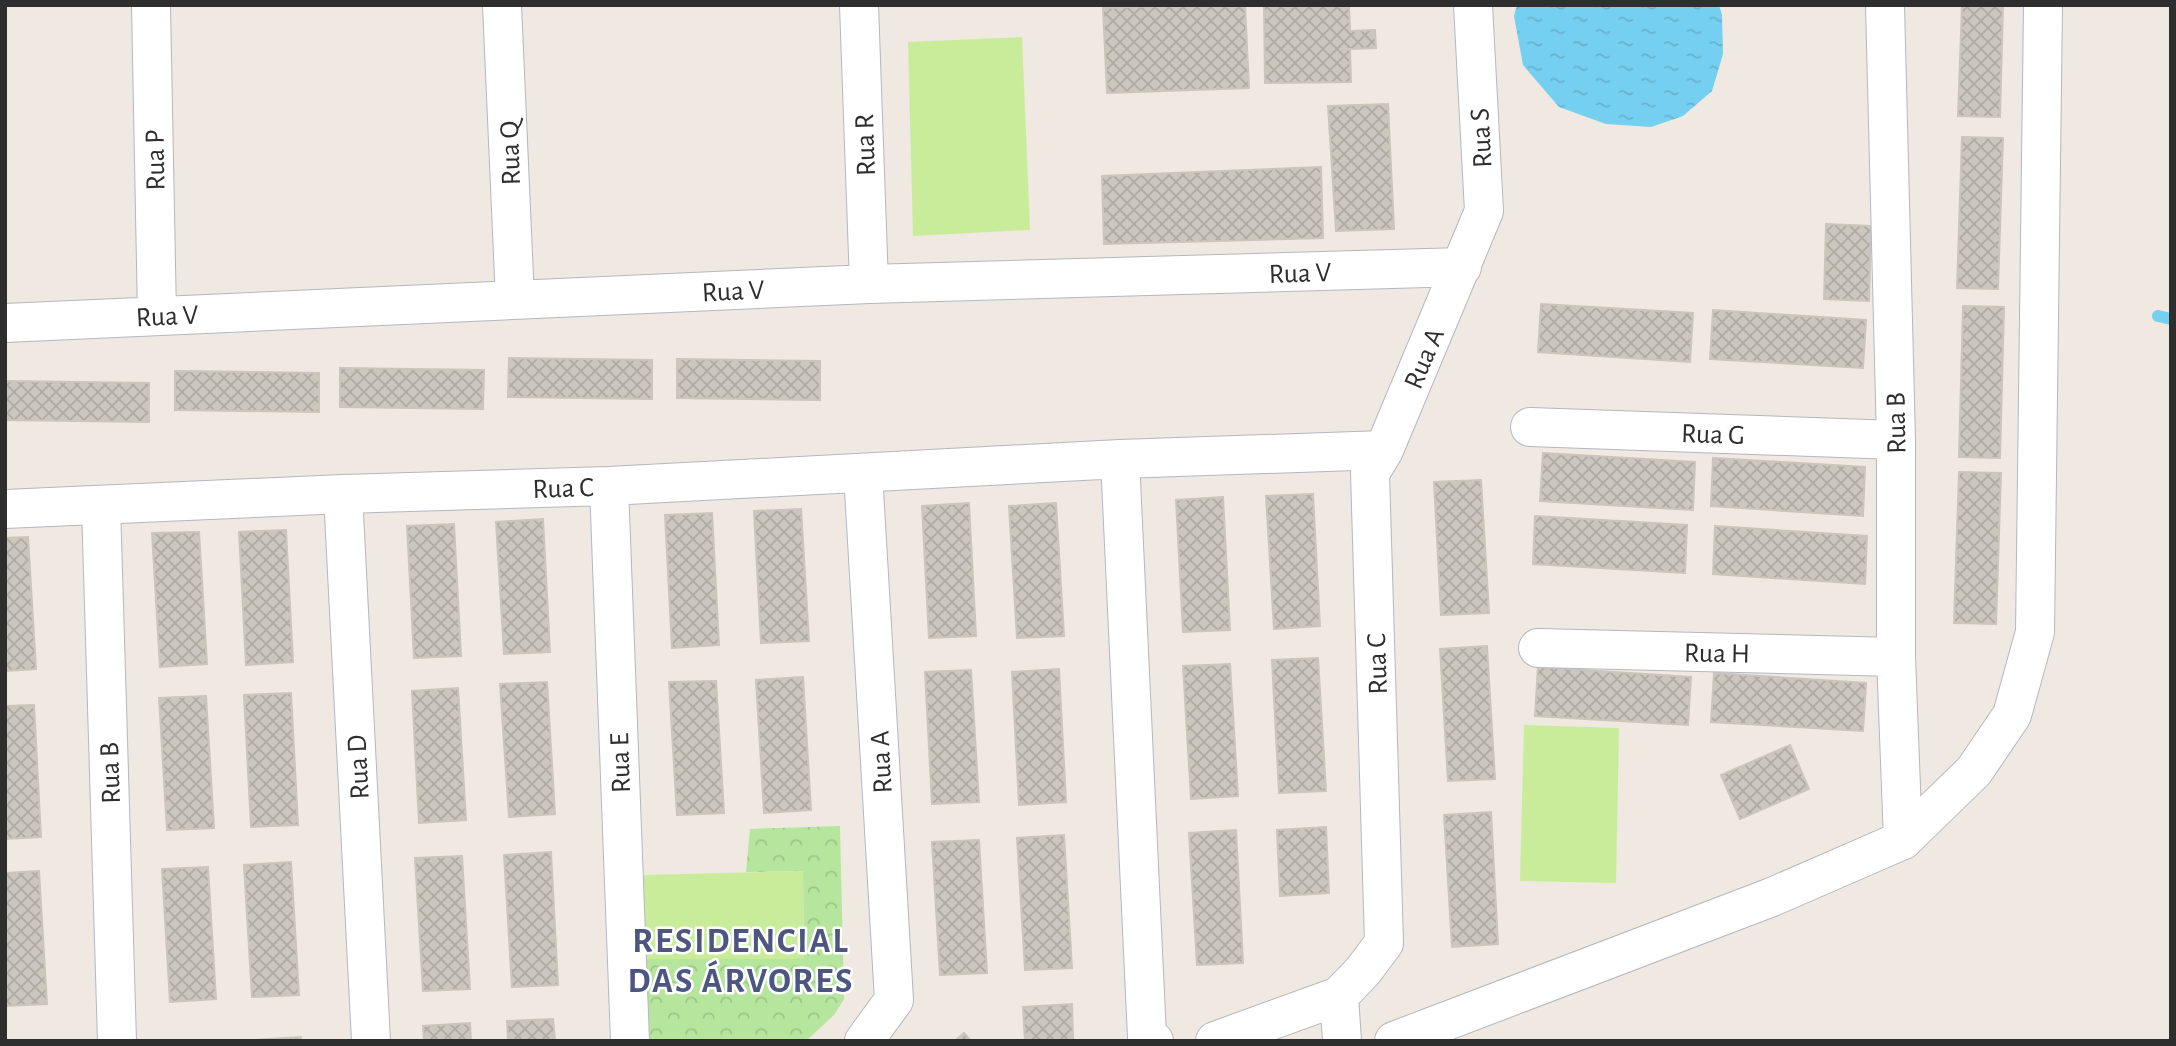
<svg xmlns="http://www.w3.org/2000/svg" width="2176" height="1046" viewBox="0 0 2176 1046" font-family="'Alegreya Sans',sans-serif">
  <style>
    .forest { fill: url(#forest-crowns) }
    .pitch { fill: #c9ec9a }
    .water { fill: url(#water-ripples) }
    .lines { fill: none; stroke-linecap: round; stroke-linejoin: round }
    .stream { stroke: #75cff0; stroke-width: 12 }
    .building { fill: url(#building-cross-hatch); stroke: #cbc5ba; stroke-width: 2 }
    .street-casing { stroke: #b4b7c1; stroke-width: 40 }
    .secondary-casing { stroke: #b4b7c1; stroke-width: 40 }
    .street { stroke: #fff; stroke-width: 38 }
    .secondary { stroke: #fff; stroke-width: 38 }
    .labels { text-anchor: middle; stroke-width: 5; stroke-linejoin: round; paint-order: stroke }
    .street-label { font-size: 28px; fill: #2e2e2e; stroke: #fff }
    .district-label { font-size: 35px; font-weight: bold; letter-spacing: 2px; fill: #4d5680; stroke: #fff }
  </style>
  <defs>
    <pattern id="forest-crowns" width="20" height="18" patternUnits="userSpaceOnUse" patternTransform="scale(1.75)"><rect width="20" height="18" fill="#b6e59e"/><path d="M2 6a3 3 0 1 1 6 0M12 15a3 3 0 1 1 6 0" fill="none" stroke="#9dc588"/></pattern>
    <pattern id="water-ripples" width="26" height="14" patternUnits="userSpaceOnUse" patternTransform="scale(1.75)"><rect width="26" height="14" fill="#75cff0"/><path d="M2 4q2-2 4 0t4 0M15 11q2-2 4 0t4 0" fill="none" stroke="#66b2ce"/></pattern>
    <pattern id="building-cross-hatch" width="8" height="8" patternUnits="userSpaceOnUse" patternTransform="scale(1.75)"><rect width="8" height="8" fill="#cbc7bf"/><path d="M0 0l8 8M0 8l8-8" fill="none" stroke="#afaba4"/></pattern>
  </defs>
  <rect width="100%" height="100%" fill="#efe9e1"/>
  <path class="forest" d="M840,826L844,999L834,1015L806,1041H645L643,959H804L803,871L746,872L750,829Z"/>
  <path class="pitch" d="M1022,37L1030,230L913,236L908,42Z
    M1524,725L1619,728L1616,883L1520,881Z
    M803,871L804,959H643L644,875Z"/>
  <path class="water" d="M1517,5H1719L1722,15L1723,54L1712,91L1683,116L1651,127L1606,124L1559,107L1523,65L1514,16Z"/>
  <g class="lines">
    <path class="stream" d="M2158,316L2171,319"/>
  </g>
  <path class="building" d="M1190,5H1245L1249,88L1107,93L1103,8Z
    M1264,5H1349L1350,31L1375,30L1376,48L1350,49L1351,82L1265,83Z
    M1962,5H2003L2000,117L1958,116Z
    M1388,104L1394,229L1336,231L1328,106Z
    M1962,137L2003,138L1998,289L1957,288Z
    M1321,167L1323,238L1104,244L1102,176Z
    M1826,224L1871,226L1869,301L1824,299Z
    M1541,304L1693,313L1690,362L1538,352Z
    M1963,306L2004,307L2000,458L1959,457Z
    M1713,310L1866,320L1863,368L1710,359Z
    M509,358L652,360V399L508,397Z
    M677,359L820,361V400L677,398Z
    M340,368L484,370L483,409L340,407Z
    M175,371L319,373V412L175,410Z
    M6,381L149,383V422L5,420Z
    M1543,453L1695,462L1693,510L1540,501Z
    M1713,458L1865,467L1863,516L1711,506Z
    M1959,472L2001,473L1996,624L1954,623Z
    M1481,480L1489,613L1441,615L1434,482Z
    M1313,494L1320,626L1274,629L1266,496Z
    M1223,497L1230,630L1183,632L1176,500Z
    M969,503L976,636L929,638L922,506Z
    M1056,503L1064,636L1017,638L1009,506Z
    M801,509L809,641L761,643L754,511Z
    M712,513L719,645L672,648L665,515Z
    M1535,516L1687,525L1685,573L1533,564Z
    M543,519L550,652L504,654L496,522Z
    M454,524L461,656L414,658L407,526Z
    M1715,526L1867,536L1865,584L1713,574Z
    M286,530L293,662L246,665L239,532Z
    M199,532L207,664L160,667L152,533Z
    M28,537L36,669L5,671V538Z
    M1487,646L1495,779L1448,781L1440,649Z
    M1318,658L1326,791L1279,793L1272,660Z
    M1230,664L1238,796L1191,799L1183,666Z
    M1538,667L1691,677L1688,725L1535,716Z
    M1059,669L1066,802L1019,805L1012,672Z
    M971,670L979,802L932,804L925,672Z
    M1714,673L1866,683L1863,731L1711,722Z
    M803,677L811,810L764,813L756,680Z
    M716,681L724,813L677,815L669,682Z
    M547,682L555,814L509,817L500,684Z
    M458,688L466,820L419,823L412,691Z
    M291,693L298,825L251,827L244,695Z
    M206,696L214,828L167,830L159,698Z
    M34,705L41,837L5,839V706Z
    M1790,745L1809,789L1740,819L1721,775Z
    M1491,812L1498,944L1452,947L1444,815Z
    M1326,827L1329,893L1280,896L1277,830Z
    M1236,830L1243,963L1197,965L1189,833Z
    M1064,835L1072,968L1025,970L1017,838Z
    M979,840L987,973L940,975L932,842Z
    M551,852L558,985L512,987L504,855Z
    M462,856L470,989L423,991L415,858Z
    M291,862L299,995L252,997L244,865Z
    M208,867L216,999L170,1002L162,869Z
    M39,871L47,1004L5,1006V873Z
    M1072,1004L1073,1041H1025L1023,1007Z
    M553,1019L555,1041H508L507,1021Z
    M470,1023L471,1041H424L423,1026Z
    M964,1033L971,1041H955Z
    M301,1037V1041H255V1040Z"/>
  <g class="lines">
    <g class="street-casing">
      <path id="street" d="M151,5L157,316
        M502,5L515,300
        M859,5L869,284
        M1885,5L1896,440V657L1903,840
        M5,323L869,284L1462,267
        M1530,427L1896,440
        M1384,450L1484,211L1473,5
        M1120,459L1147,1037L1154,1041
        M863,473L894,1000L864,1041
        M609,486L630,1041
        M343,494L371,1041
        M101,505L117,1041
        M5,509L343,494L609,486L1120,459L1384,450L1370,473L1384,943L1363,971L1339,996L1215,1041
        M1538,648L1896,657
        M1339,996L1342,1041"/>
    </g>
    <g class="secondary-casing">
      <path id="secondary" d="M1394,1041L1772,897L1903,840L1974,771L2012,715L2035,632L2043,5"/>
    </g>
    <use href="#street" class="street"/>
    <use href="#secondary" class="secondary"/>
  </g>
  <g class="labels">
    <g class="street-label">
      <text transform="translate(1480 138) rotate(-93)" y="10">Rua S</text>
      <text transform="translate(864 145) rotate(-92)" y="10">Rua R</text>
      <text transform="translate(509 153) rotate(-92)" y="10">Rua Q</text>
      <text transform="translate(154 160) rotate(-91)" y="10">Rua P</text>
      <text transform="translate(1300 272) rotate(-2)" y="10">Rua V</text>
      <text transform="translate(733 290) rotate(-3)" y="10">Rua V</text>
      <text transform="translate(167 315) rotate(-3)" y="10">Rua V</text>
      <text transform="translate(1423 358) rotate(-67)" y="10">Rua A</text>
      <text transform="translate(1895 423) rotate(-91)" y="10">Rua B</text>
      <text transform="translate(1713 433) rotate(2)" y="10">Rua G</text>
      <text transform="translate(563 487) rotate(-2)" y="10">Rua C</text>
      <text transform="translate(1717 652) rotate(1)" y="10">Rua H</text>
      <text transform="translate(1376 664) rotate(-92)" y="10">Rua C</text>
      <text transform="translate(880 762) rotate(-93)" y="10">Rua A</text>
      <text transform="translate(619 763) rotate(-92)" y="10">Rua E</text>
      <text transform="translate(357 767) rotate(-93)" y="10">Rua D</text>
      <text transform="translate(109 773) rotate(-92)" y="10">Rua B</text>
    </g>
    <g class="district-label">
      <text x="741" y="952">RESIDENCIAL<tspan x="741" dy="40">DAS ÁRVORES</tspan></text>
    </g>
  </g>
  <rect width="2176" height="1046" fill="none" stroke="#2e2e2e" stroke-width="14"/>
</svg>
